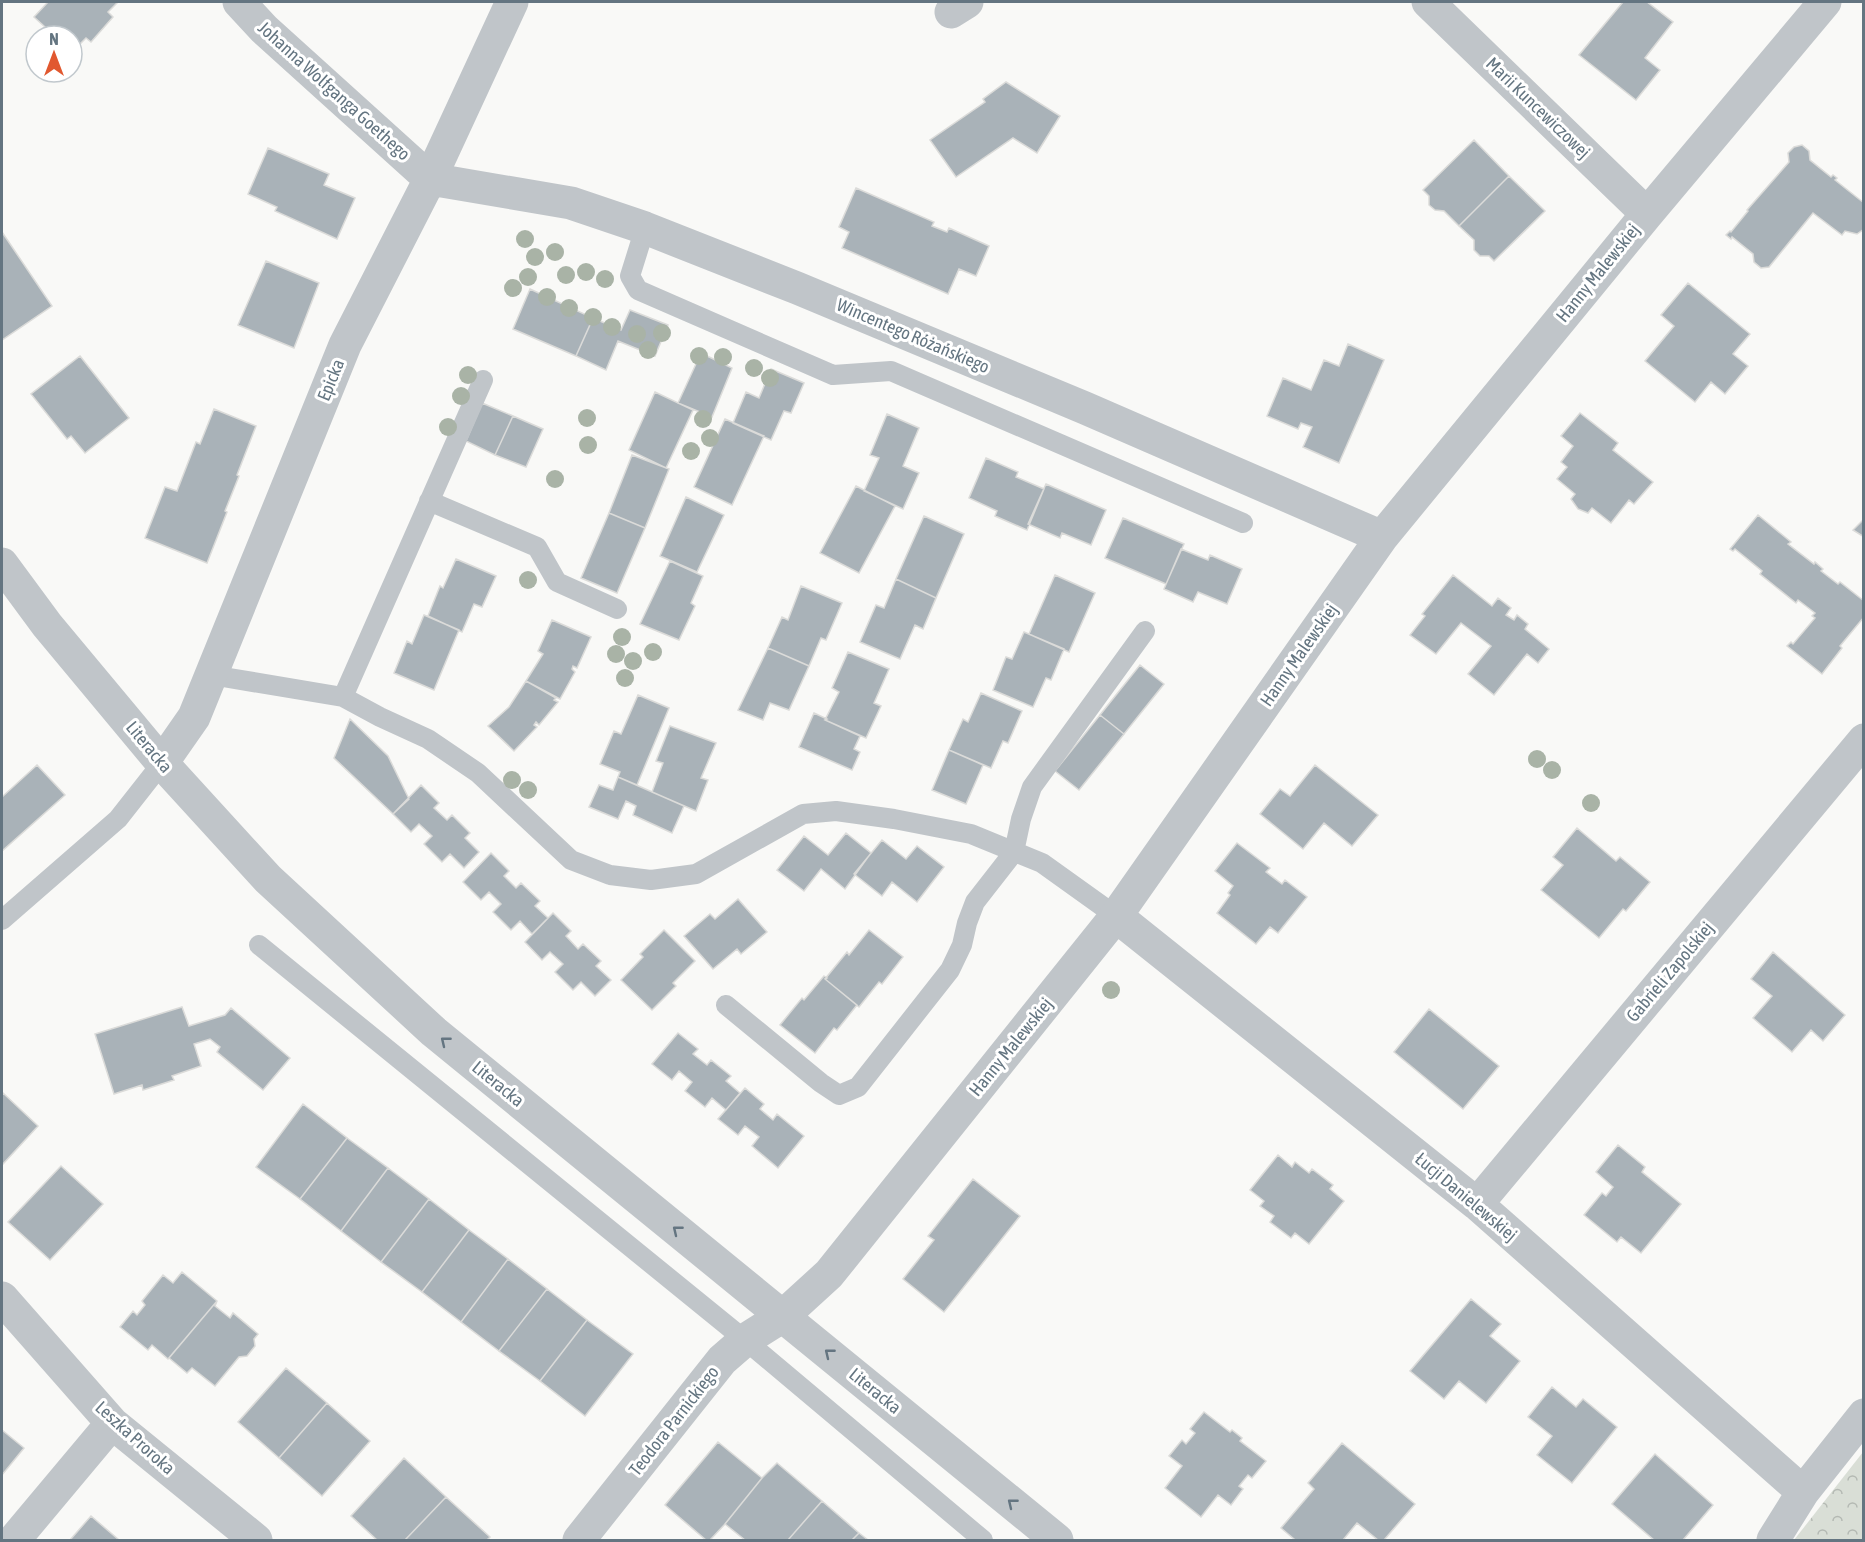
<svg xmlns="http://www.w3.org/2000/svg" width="1865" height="1542" viewBox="0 0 1865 1542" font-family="'Asap Condensed',sans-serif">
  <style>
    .park { fill: url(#park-crowns) }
    .building { fill: #a9b2b8; stroke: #dbdbd9; stroke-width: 1.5 }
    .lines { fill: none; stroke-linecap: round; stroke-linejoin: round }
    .service { stroke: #c0c5c9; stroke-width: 20 }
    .minor { stroke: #c0c5c9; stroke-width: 33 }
    .tree { fill: #a9b3a6 }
    .oneway { stroke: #647581 }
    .labels { text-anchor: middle; stroke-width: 6; stroke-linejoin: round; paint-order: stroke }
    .street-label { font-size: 18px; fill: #647581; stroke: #fff }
  </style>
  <defs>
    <pattern id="park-crowns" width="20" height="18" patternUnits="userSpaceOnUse" patternTransform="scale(1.5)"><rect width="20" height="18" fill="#d9ded6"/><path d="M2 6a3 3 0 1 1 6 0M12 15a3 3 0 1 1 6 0" fill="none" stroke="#b4b9b3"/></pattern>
  </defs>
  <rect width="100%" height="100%" fill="#f9f9f7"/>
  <path class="park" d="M1863,1452V1540H1794Z"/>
  <path class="building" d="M47,2H118L108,12L113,17L91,42L86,38L72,52V36H55L34,17L48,2Z
    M1623,2H1647L1673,22L1645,58L1660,70L1636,100L1579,55Z
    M1006,82L1060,116L1037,153L1013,138L956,177L930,140L985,102L983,99Z
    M1474,140L1509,176L1459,226L1444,211L1435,210L1429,205V196L1423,190Z
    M1802,145L1809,151L1810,160L1831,177L1833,175L1837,178L1835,180L1864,203V229L1857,234L1845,231L1842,235L1813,213L1769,267L1761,268L1754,262L1753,254L1732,237L1731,239L1726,235L1730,231L1731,232L1748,211L1747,210L1789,162L1788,153L1794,147Z
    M268,148L329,174L324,185L355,198L337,239L275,211L277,207L248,194Z
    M1509,176L1545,211L1494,261L1489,256H1480L1474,250V240L1459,226Z
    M856,188L934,222L932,226L947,232L949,228L989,246L976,276L959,269L948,294L842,248L849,232L839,227Z
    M2,232L52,306L2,340Z
    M266,261L319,283L294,348L238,325Z
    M1688,283L1750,334L1733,354L1748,366L1725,394L1711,382L1695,402L1645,361L1674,326L1661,315Z
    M530,289L593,318L576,356L513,329Z
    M630,310L668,325L655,356L618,341L606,370L576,356L593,318L621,330Z
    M1348,344L1384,360L1339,463L1303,447L1312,427L1301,423L1298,429L1267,416L1283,378L1311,390L1324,360L1339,366Z
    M701,353L732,368L712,417L678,403Z
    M80,356L129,418L85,453L71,436L67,439L31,394Z
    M771,369L804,383L791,413L784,411L771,440L733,423L746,392L759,398Z
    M655,392L693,410L666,468L629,450Z
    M482,403L513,416L495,455L466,441Z
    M214,409L256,426L237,475L239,476L225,511L227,512L207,563L145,538L165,487L177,491L196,442L200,444Z
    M1580,413L1618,443L1613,450L1653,482L1634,504L1629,500L1611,523L1592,508L1588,513L1578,509L1571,499L1575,494L1557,479L1567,467L1561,462L1573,446L1561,436Z
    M887,414L919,428L903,466L919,473L903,509L864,491L879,458L870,455Z
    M513,416L543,429L526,467L495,455Z
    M725,419L764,436L732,505L694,487Z
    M632,455L669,469L645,528L609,513Z
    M986,458L1018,472L1016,477L1044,489L1027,530L995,516L997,511L969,498Z
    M1046,484L1106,510L1091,545L1062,533L1060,538L1028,524Z
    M856,486L895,506L859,573L820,553Z
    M686,497L724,515L697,572L660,556Z
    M609,513L645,528L617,593L581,578Z
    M1758,515L1791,542L1788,544L1814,564L1815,562L1823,569L1821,571L1838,584L1840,582L1864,601V617L1840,646L1842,648L1822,674L1787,646L1791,642L1793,644L1815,618L1812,616L1815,613L1798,600L1796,603L1760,574L1762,571L1735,549L1733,551L1730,549Z
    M924,516L964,534L936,598L896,579Z
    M1123,518L1184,544L1166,584L1105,558Z
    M1864,519V537L1853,530Z
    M1181,549L1208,560L1210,555L1242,569L1227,604L1198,592L1193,602L1164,589Z
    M456,559L496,576L482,607L474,604L462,632L428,616L440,586L443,588Z
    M670,561L703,576L691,603L695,606L679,640L640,624Z
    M1055,575L1095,593L1069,652L1029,634Z
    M1453,575L1492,606L1498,598L1511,608L1506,615L1514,620L1517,615L1528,624L1525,629L1549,649L1538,663L1527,654L1494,695L1468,674L1491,646L1461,623L1436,654L1410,635L1425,616L1422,614Z
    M896,579L936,598L923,629L915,625L900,659L860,642L876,605L884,608Z
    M801,586L842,603L826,640L821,638L809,666L768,648L782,617L788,620Z
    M424,615L459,630L434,690L394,673L407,641L412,644Z
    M552,620L591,637L577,668L573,666L572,669L575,672L560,699L526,681L543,654L538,651Z
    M1024,632L1064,649L1051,680L1046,678L1033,707L993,690L1006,657L1012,659Z
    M768,648L809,666L789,710L770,703L763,720L738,710Z
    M848,652L889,669L874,703L881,706L866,738L825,720L839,692L832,688Z
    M1140,665L1164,684L1124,734L1100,715Z
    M526,681L556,698L554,700L558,702L539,725L536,722L534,725L537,727L514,751L488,726L509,707Z
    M981,693L1022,711L1008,743L1003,741L991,768L949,750L963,719L968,722Z
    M638,695L669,708L637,785L618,777L620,772L600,764L614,731L621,734Z
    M814,713L827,719L825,720L860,736L854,749L860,752L852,770L799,747Z
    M1100,715L1124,734L1079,790L1055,771Z
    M350,719L388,756L409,799L393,814L334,758Z
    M670,726L716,743L701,778L708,780L696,811L652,792L663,763L656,761Z
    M949,750L983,765L966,804L932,790Z
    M37,765L65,795L2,851V797Z
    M1315,765L1378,815L1352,846L1324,823L1303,849L1260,814L1280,789L1290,796Z
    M618,777L684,806L672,833L633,815L636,806L626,801L618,819L589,807L599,785L613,790Z
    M421,785L439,803L434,808L447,820L452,815L470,833L465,838L479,852L464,868L450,854L442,862L424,844L432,836L419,824L411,832L393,814Z
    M1577,828L1616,861L1620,857L1650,882L1626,911L1623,909L1599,938L1541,890L1563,865L1553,857Z
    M846,833L871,853L845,889L821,869L804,891L777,870L804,836L828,855Z
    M882,840L906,859L917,846L944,867L917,902L892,882L882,896L854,874Z
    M1237,843L1270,868L1266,872L1282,884L1285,880L1307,897L1278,933L1270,927L1256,944L1217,913L1230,895L1228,893L1233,886L1215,871Z
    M491,853L509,871L504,876L516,888L521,883L540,901L535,906L548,918L532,934L520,921L511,930L493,912L501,904L489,892L481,900L463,882Z
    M738,899L767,932L741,954L737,949L713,969L684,936L710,914L715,919Z
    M553,913L571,931L566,936L578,949L583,944L601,961L596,966L611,980L595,996L581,982L573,990L555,972L563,964L550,952L542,960L525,942Z
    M664,930L695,961L673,983L676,986L652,1010L621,980L643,957L640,954Z
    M869,930L903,957L882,984L879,982L859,1007L825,979L847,952L849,955Z
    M1773,952L1845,1015L1823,1041L1811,1030L1792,1052L1753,1018L1772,996L1751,979Z
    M824,976L827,978L825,979L857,1005L837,1030L834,1028L815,1053L780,1025L802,998L804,1000Z
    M182,1007L189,1026L225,1015L231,1008L290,1058L263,1090L217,1052L220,1047L210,1039L194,1044L201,1066L172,1076L174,1080L143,1090L142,1085L114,1094L95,1034Z
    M1429,1009L1499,1066L1463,1109L1394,1052Z
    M678,1033L698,1049L693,1054L707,1065L711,1060L731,1076L726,1081L740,1093L726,1110L712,1098L705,1107L685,1091L692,1082L679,1071L672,1080L652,1064Z
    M745,1088L764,1104L760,1109L773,1120L777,1114L804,1136L778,1168L752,1146L759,1137L745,1126L738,1135L718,1119Z
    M3,1093L38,1126L2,1165V1096Z
    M303,1104L347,1138L300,1199L256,1167Z
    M347,1138L388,1168L341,1231L300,1199Z
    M1618,1145L1645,1167L1642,1172L1681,1204L1641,1253L1621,1237L1617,1242L1584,1215L1602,1193L1606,1196L1613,1187L1596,1172Z
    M1278,1155L1292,1167L1295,1162L1309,1173L1312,1169L1333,1185L1330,1189L1344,1201L1309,1244L1295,1233L1291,1238L1270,1222L1274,1216L1260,1206L1264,1201L1250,1190Z
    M61,1166L103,1204L50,1260L8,1222Z
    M388,1168L429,1199L381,1262L341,1231Z
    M973,1179L1020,1216L944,1312L903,1279L934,1240L928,1236Z
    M429,1199L469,1230L422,1292L381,1262Z
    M469,1230L508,1259L461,1322L422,1292Z
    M508,1259L547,1289L499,1351L461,1322Z
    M182,1272L217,1301L168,1359L152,1345L148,1350L120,1327L133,1311L137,1315L145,1305L142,1301L163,1275L173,1283Z
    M547,1289L587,1320L540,1381L499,1351Z
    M1471,1299L1501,1324L1490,1336L1520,1361L1486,1403L1459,1381L1444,1399L1410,1371Z
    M217,1301L215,1306L230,1318L233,1313L258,1334L254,1339L255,1346L247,1356L239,1357L215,1386L192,1368L187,1373L169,1358Z
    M587,1320L633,1354L585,1416L540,1381Z
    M286,1368L327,1403L279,1458L238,1422Z
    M1552,1387L1576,1407L1583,1399L1617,1427L1572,1483L1537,1455L1552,1436L1528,1417Z
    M327,1403L370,1441L322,1496L279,1458Z
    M1204,1412L1230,1432L1232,1430L1242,1438L1240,1441L1266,1461L1252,1478L1248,1475L1239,1486L1243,1489L1231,1505L1218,1495L1201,1517L1165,1488L1182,1466L1169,1456L1182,1440L1186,1444L1195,1433L1190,1429Z
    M2,1430L24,1448L2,1475Z
    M718,1442L762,1478L725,1524L710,1540H706L665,1505Z
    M1342,1443L1415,1504L1384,1540H1378L1357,1523L1343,1540H1293L1294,1539L1281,1528L1314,1489L1308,1483Z
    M1655,1454L1713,1505L1683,1540H1654L1612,1504Z
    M404,1458L446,1497L405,1540H377L351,1516Z
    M777,1463L822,1501L788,1540H745L725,1524L762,1478Z
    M446,1497L490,1537L487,1540H405Z
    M822,1501L859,1533L852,1540H788Z
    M91,1516L119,1540H70Z
    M859,1533L868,1540H852Z"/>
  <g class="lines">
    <path class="service" d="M645,228L630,276L638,290L833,375L891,371L1243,523
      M429,501L537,547L557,582L617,609
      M211,675L343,697L380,717L428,739L478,773L571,860L610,875L651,880L696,874L803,814L836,811L894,819L971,834L1042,863L1116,916
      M343,697L483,380
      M2,920L118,819L162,763
      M259,945L745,1340L983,1540
      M726,1005L821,1083L839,1095L858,1087L950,970L962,945L967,923L975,902L1014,852L1021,819L1032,787L1145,631"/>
    <path class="minor" d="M239,2L264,29L430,179L571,203L645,228L797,288L1085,408L1382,537
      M1428,2L1647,214
      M951,12L967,2
      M2,564L47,625L162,763L268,879L434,1032L1057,1540
      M162,763L194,717L345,345L430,179L512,2
      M1116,916L1477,1204L1803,1492
      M1477,1204L1864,740
      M2,1298L112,1423L256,1540
      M14,1540L112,1423
      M579,1540L722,1360L745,1340L783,1316L829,1274L1116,916L1382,537L1647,214L1825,2
      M1773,1540L1803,1492L1864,1415"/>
  </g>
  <g class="tree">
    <circle cx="525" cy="239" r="9"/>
    <circle cx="555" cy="252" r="9"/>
    <circle cx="535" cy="257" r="9"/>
    <circle cx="586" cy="272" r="9"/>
    <circle cx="566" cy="275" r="9"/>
    <circle cx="528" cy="277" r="9"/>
    <circle cx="605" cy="279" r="9"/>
    <circle cx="513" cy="288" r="9"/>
    <circle cx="547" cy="297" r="9"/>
    <circle cx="569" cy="308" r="9"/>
    <circle cx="593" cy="317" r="9"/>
    <circle cx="612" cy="327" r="9"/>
    <circle cx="662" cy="333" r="9"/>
    <circle cx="637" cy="334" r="9"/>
    <circle cx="648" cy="350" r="9"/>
    <circle cx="699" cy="356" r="9"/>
    <circle cx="723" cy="357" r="9"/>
    <circle cx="754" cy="368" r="9"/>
    <circle cx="468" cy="375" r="9"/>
    <circle cx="770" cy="378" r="9"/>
    <circle cx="461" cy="396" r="9"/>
    <circle cx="587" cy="418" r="9"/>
    <circle cx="703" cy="419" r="9"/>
    <circle cx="448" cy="427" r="9"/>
    <circle cx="710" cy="438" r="9"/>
    <circle cx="588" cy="445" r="9"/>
    <circle cx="691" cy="451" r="9"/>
    <circle cx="555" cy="479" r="9"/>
    <circle cx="528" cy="580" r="9"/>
    <circle cx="622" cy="637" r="9"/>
    <circle cx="653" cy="652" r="9"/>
    <circle cx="616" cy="654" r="9"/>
    <circle cx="633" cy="661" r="9"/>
    <circle cx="625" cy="678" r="9"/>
    <circle cx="1537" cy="759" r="9"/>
    <circle cx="1552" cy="770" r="9"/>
    <circle cx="512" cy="780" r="9"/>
    <circle cx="528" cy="790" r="9"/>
    <circle cx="1591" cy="803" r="9"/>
    <circle cx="1111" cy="990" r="9"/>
  </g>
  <defs><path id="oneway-chevron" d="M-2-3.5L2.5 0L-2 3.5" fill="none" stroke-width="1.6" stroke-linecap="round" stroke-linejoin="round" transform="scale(1.5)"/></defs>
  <g class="oneway">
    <use href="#oneway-chevron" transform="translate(445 1041) rotate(-141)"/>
    <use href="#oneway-chevron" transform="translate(677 1230) rotate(-141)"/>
    <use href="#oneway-chevron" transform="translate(829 1353) rotate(-141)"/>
    <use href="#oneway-chevron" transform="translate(1012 1503) rotate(-141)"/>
  </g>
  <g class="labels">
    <g class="street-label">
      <text transform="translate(334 91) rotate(42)" y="6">Johanna Wolfganga Goethego</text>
      <text transform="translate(1538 108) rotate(44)" y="6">Marii Kuncewiczowej</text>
      <text transform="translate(1598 273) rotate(-51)" y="6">Hanny Malewskiej</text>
      <text transform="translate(913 336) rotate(23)" y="6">Wincentego Różańskiego</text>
      <text transform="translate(331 380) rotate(-68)" y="6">Epicka</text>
      <text transform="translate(1299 655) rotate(-55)" y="6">Hanny Malewskiej</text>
      <text transform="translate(149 747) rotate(50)" y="6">Literacka</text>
      <text transform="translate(1670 972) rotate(-50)" y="6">Gabrieli Zapolskiej</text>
      <text transform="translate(1011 1047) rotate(-51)" y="6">Hanny Malewskiej</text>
      <text transform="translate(498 1084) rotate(39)" y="6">Literacka</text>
      <text transform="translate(1466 1197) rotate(40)" y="6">Łucji Danielewskiej</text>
      <text transform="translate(875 1391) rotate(39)" y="6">Literacka</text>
      <text transform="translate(674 1421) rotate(-52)" y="6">Teodora Parnickiego</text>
      <text transform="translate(135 1438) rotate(42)" y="6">Leszka Proroka</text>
    </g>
  </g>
  <rect width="1865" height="1542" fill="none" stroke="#647581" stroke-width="6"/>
  <g transform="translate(54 54)"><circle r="28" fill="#ffffff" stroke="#c1c8cd" stroke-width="1.5"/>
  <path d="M0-4.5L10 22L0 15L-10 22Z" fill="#e1582f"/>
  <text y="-9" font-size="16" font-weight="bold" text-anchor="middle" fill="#647581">N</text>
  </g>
</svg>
